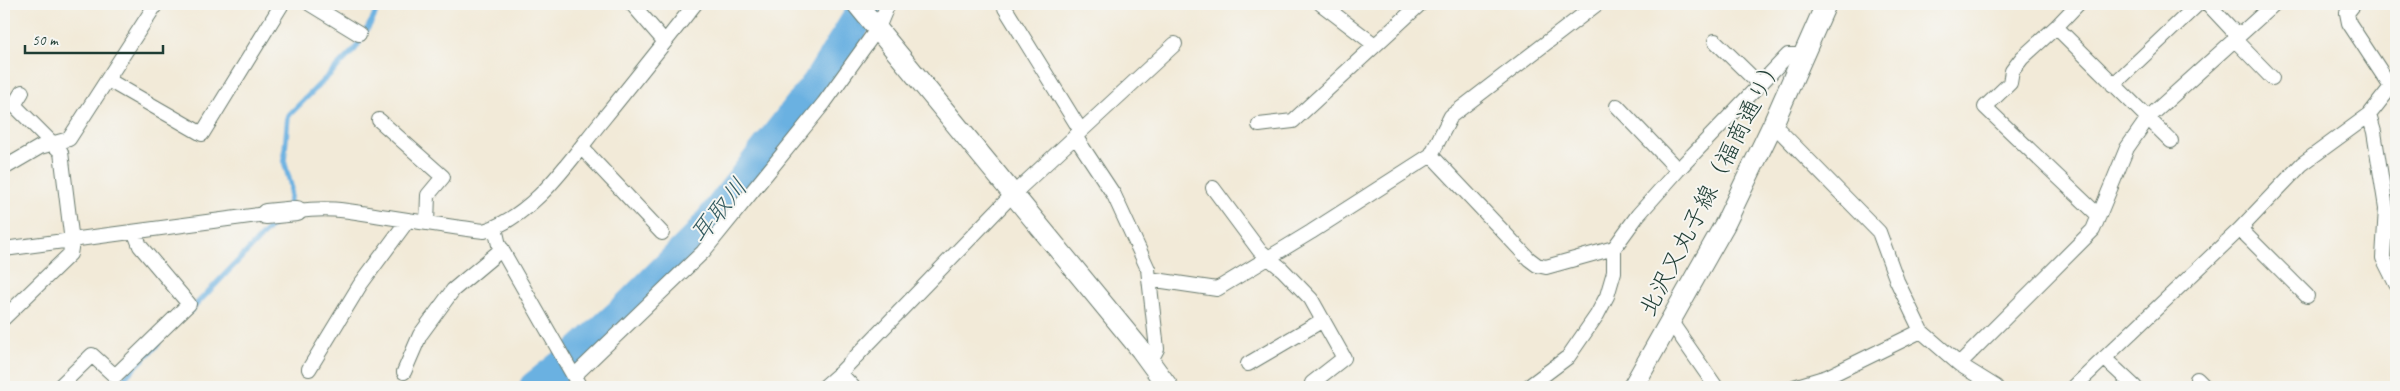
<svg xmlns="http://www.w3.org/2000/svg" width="2400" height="391" viewBox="0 0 2400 391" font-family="Caveat,'Klee One',sans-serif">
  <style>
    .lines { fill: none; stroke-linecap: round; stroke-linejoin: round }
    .stream { stroke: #6ab1e1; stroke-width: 5.5 }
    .river { stroke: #6ab1e1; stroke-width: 32 }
    .street-casing { stroke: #697a6d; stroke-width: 16 }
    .secondary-casing { stroke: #697a6d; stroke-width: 22 }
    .street { stroke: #fff; stroke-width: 14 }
    .secondary { stroke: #fff; stroke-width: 20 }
    .labels { text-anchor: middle; stroke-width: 4; stroke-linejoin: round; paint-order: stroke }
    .street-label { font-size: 24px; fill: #1f3d34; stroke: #f6f6f2 }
    .water-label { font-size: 25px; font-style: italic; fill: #325a5f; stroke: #f6f6f2 }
  </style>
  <rect width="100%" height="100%" fill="#f6f6f2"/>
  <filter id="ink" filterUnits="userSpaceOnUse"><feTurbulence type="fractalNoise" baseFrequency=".02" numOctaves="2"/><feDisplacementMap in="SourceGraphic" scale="10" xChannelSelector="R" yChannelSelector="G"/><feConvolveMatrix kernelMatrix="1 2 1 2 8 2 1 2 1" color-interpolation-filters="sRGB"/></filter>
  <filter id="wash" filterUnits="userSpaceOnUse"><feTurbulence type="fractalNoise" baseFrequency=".0096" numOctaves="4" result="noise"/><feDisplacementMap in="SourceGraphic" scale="20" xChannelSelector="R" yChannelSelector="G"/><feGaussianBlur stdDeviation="1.12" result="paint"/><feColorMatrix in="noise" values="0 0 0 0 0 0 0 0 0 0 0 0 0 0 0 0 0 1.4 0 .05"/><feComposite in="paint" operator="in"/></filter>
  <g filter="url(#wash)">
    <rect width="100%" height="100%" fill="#f2ead8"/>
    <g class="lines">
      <path class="stream" d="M289,208L291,186L284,161L288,116L355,49L373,19L379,4
        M190,311L279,218
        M115,387L158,344"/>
      <path class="river" d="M535,387L578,353L625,310L699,236L818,83L867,4"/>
    </g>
  </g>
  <g filter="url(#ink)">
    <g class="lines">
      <g class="street-casing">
        <path id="street" d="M310,4L359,34
          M632,4L665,42
          M1006,4L1005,8L1081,131
          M1321,4L1375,45
          M2208,4L2237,35
          M2056,27L2078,4
          M2234,39L2272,78
          M1715,41L1760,85
          M108,80L202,134L282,4
          M2113,85L2198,4
          M1617,106L1678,170
          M2369,115L2374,132L2386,208L2383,258L2396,284
          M379,120L443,177L428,195L427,223
          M1773,124L1879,232L1897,281L1921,331L1959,364L1996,387
          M1259,125L1293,121L1420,4
          M1075,136L1114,195L1148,269L1157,349L1150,362
          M581,147L662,233
          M1431,155L1529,259L1537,265L1546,267L1614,248L1638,215L1678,170L1788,55H1804
          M4,168L40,147L69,139L156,4
          M1213,188L1259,250L1282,269L1311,299L1344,358L1312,383L1311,387
          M297,211C335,206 352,212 388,217C420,222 452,227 484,231C536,215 571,158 604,118C635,80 665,42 695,4
          M2099,216L1985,107L2010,83L2012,71L2022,58L2056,27L2171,141
          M495,228L499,245L580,387
          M2240,229L2307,296
          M4,249L266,214
          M1149,279L1217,289L1311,232L1431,155L1451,116L1597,4
          M4,318L70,254L72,242L61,152L14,105L22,92
          M1671,322L1716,387
          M2104,358L2135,387
          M1248,364L1323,320
          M1959,364L2093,230L2127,148L2148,118L2274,4
          M309,369L360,285L408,220
          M404,372L420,335L453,290L502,249
          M840,373L853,387
          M574,376L703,252L824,103L878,28L888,4
          M2197,379L2205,387
          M59,387L92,355L115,376L189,304L140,246L135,233
          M824,387L840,373L1013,194L1175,44
          M1528,387L1568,357L1597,315L1607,296L1614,272V248
          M1794,387L1827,377L1921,331
          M2074,387L2240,229L2302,164L2369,115L2391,87L2349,23L2347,13L2354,4"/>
      </g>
      <g class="secondary-casing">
        <path id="secondary" d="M857,4L1141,350L1168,387
          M266,214L297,211
          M1633,387L1725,224L1773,124L1826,4"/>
      </g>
      <use href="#street" class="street"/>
      <use href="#secondary" class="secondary"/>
    </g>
  </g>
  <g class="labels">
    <g class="street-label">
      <text transform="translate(1711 186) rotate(-63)" y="8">北沢又丸子線（福商通り）</text>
    </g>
    <g class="water-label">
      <text transform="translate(718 210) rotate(-51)" y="9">耳取川</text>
    </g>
  </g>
  <rect width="2400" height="391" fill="none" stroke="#f6f6f2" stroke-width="20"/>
  <path d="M25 45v8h138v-8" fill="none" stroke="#1f3d34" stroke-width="2.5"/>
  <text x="32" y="45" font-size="15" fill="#1f3d34" stroke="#f6f6f2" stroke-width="4" paint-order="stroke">50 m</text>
</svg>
